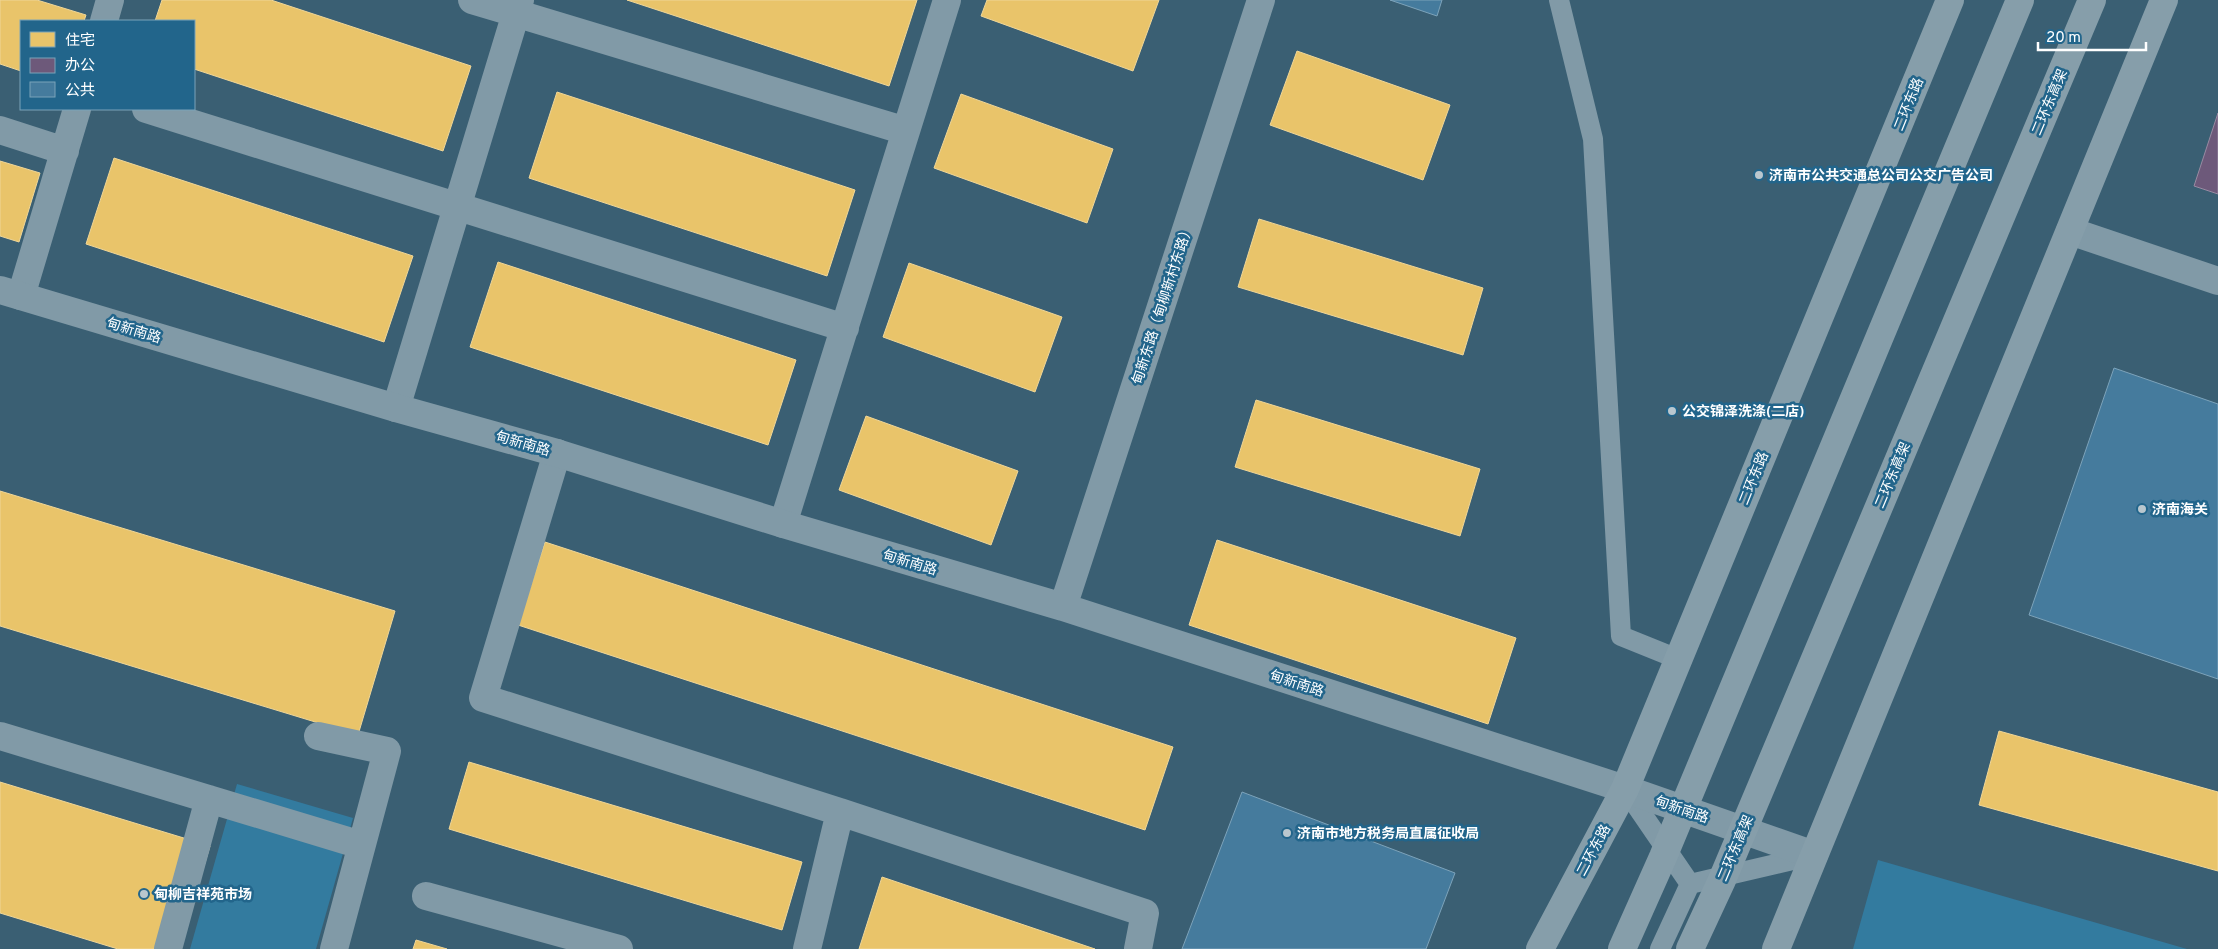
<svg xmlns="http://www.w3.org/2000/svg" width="2218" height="949" viewBox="0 0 2218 949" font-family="Overpass,'Noto Sans SC',sans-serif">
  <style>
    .green { fill: #337b9f }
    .homes { fill: #e9c46a; stroke: #f0d697 }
    .offices { fill: #6d597a; stroke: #998ba2 }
    .public { fill: #457b9d; stroke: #7da3ba }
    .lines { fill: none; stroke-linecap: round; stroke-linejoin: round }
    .service { stroke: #819aa7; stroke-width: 20 }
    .minor { stroke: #819aa7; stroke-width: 28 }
    .tertiary { stroke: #819aa7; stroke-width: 28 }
    .trunk { stroke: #869eaa; stroke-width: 28 }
    .trunk-bridge { stroke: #869eaa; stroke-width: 28 }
    .poi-dot { fill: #bac7ce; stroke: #22658b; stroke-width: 2 }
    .labels { text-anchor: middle; stroke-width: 5; stroke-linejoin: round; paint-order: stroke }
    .street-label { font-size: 14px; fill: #fff; stroke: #22658b }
    .poi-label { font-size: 14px; font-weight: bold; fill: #fff; stroke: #22658b; text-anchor: start }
  </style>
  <rect width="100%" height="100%" fill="#3a5f73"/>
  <path class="green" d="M237,784L353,818L316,949H190Z
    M1878,860L2187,949H1853Z"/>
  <path class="homes" d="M0,0H37L86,15L84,21H21V71L0,64Z
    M162,0H271L471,66L443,151L194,69V21H155Z
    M627,0H917L889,86Z
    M987,0H1159L1133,71L981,16Z
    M1297,51L1450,105L1423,180L1270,125Z
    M557,92L855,190L827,276L529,178Z
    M961,94L1113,149L1087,223L934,168Z
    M114,158L413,256L384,342L86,244Z
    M0,161L40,173L19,242L0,236Z
    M1259,219L1483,288L1463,355L1238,287Z
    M498,262L796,360L768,445L470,347Z
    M909,263L1062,317L1035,392L883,337Z
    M1256,400L1480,469L1460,536L1235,467Z
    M866,416L1018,471L991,545L839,490Z
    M0,491L395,611L358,735L0,626Z
    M1217,540L1516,638L1488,724L1189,625Z
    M545,542L1173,747L1145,830L518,625Z
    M1999,731L2218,792V871L1979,805Z
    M469,762L802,862L782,930L449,829Z
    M0,782L210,846L179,949H118L0,913Z
    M882,877L1095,949H859Z
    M416,940L447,949H413Z"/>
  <path class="offices" d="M2218,113V194L2194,186Z"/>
  <path class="public" d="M1390,0H1442L1437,16Z
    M2114,368L2218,404V679L2029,615Z
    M1242,792L1455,873L1426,949H1182Z"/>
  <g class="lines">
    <path class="service" d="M1559,0L1593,139L1621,636L1678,659
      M1625,789L1690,884
      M1690,884L1814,855
      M1660,949L1690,884"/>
    <path class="minor" d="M472,0L906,131
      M104,21L110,0
      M146,109L845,328
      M0,130L65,151
      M2070,231L2218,281
      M21,296L77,109
      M396,408L520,0
      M557,453L483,698L840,812L807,949
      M783,524L947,0
      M0,736L361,845
      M318,736L387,751L334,949
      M840,812L1145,913L1138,949
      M426,896L619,949
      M168,949L209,799"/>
    <path class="tertiary" d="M0,290L396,408L557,453L783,524L1063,607L1625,789L1814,855
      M1063,607L1261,0"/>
    <path class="trunk" d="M1540,949L1625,789L1950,0
      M1776,949L2164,0"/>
    <path class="trunk-bridge" d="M1622,949L1663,857L2020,0
      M1690,949L1722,880L2092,0"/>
  </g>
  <g class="poi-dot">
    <circle cx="1759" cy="175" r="5"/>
    <circle cx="1672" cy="411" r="5"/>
    <circle cx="2142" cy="509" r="5"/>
    <circle cx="1287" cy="833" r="5"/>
    <circle cx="144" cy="894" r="5"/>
  </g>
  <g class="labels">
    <g class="street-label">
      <text transform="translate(2049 102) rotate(-67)" y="5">二环东高架</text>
      <text transform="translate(1908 104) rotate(-68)" y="5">二环东路</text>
      <text transform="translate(1162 304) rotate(-72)" y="5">甸新东路（甸柳新村东路）</text>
      <text transform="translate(134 330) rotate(17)" y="5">甸新南路</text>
      <text transform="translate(523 443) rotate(16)" y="5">甸新南路</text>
      <text transform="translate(1892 475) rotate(-67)" y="5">二环东高架</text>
      <text transform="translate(1753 478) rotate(-68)" y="5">二环东路</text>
      <text transform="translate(910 562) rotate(17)" y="5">甸新南路</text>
      <text transform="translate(1297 683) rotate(18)" y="5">甸新南路</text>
      <text transform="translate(1682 809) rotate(19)" y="5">甸新南路</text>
      <text transform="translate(1735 848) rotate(-67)" y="5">二环东高架</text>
      <text transform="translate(1593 850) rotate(-62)" y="5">二环东路</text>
    </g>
    <g class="poi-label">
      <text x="1769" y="180">济南市公共交通总公司公交广告公司</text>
      <text x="1682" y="416">公交锦泽洗涤(二店)</text>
      <text x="2152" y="514">济南海关</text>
      <text x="1297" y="838">济南市地方税务局直属征收局</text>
      <text x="154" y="899">甸柳吉祥苑市场</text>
    </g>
  </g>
  <rect x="20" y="20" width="175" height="90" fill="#22658b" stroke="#7aa3b9"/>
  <rect x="30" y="32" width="25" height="15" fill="#e9c46a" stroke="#7aa3b9"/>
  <text x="65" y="45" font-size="15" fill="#ffffff">住宅</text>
  <rect x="30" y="58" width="25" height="15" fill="#6d597a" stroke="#7aa3b9"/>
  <text x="65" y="70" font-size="15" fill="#ffffff">办公</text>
  <rect x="30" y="82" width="25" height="15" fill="#457b9d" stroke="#7aa3b9"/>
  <text x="65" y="95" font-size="15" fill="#ffffff">公共</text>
  <path d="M2038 42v8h108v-8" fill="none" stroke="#ffffff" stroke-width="2.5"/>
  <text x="2046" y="42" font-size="15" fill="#ffffff" stroke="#22658b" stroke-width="4" paint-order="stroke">20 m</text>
</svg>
